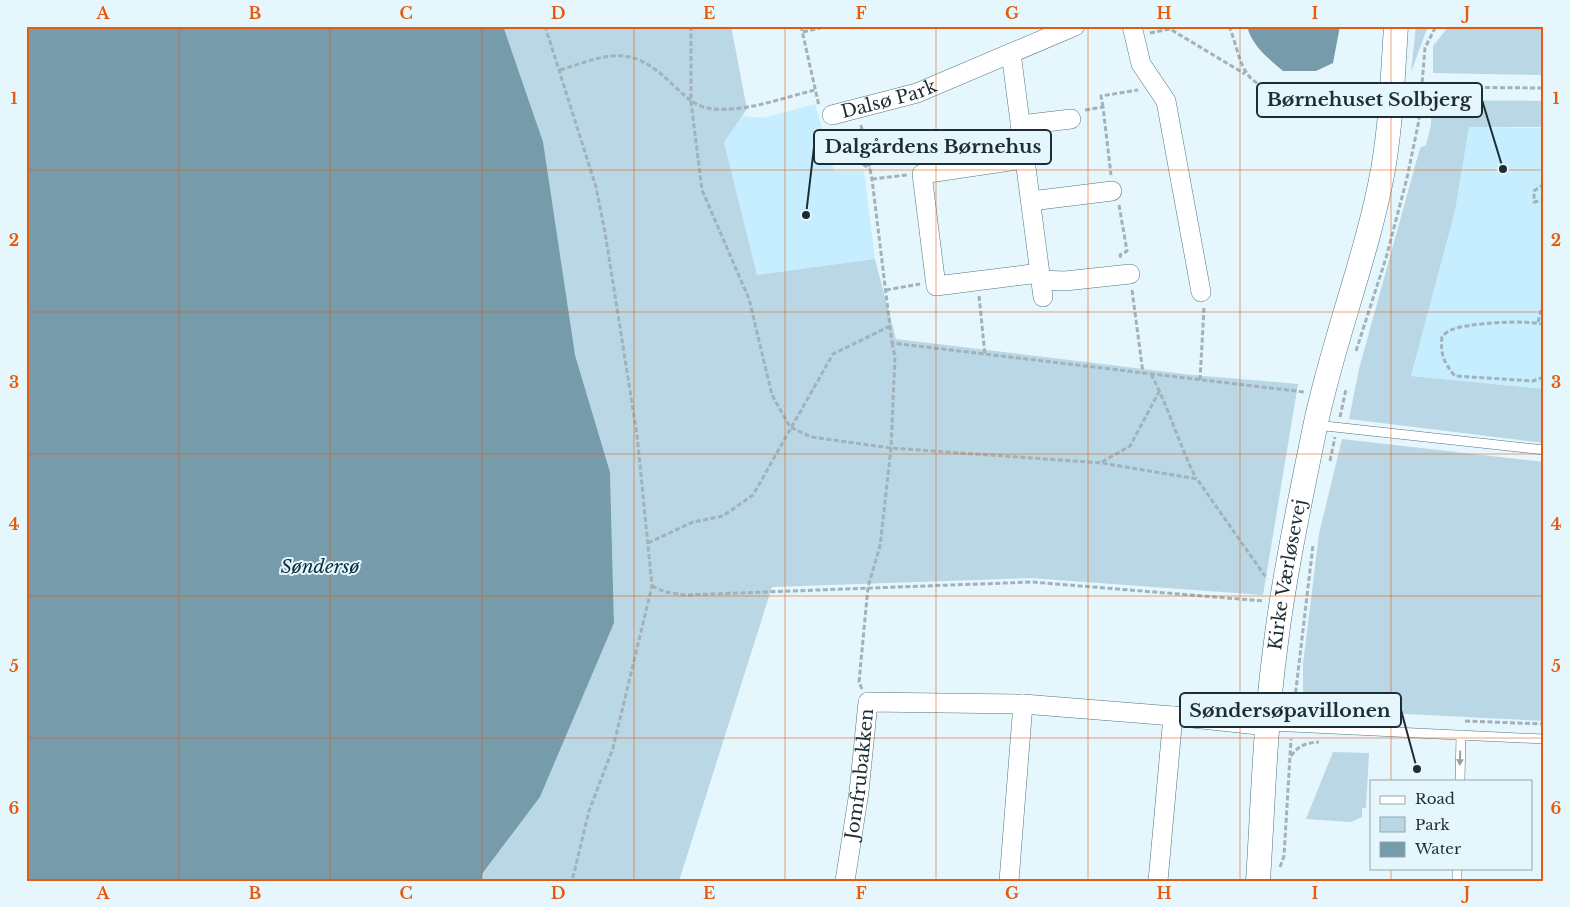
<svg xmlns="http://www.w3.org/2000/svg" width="1570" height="907" viewBox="0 0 1570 907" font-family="'Libre Baskerville',serif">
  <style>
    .built { fill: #c6eefe }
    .green { fill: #b9d7e4 }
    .water { fill: #769baa }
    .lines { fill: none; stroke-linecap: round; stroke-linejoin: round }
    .service-casing { stroke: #4f7584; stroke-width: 10 }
    .minor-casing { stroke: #4f7584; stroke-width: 20 }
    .tertiary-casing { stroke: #4f7584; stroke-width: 25 }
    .path { stroke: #a2b2b9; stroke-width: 3; stroke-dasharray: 5 2.5; stroke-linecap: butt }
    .service { stroke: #fff; stroke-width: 9 }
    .minor { stroke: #fff; stroke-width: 19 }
    .tertiary { stroke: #fff; stroke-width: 24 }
    .oneway { fill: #99a0a4 }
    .grid { fill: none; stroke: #e8590c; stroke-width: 1; stroke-opacity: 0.55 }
    .labels { text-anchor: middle; stroke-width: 4; stroke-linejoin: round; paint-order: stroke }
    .street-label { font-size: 18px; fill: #1d2d34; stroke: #e5f6fd }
    .water-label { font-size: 19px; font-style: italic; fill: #0a2e3b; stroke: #e5f6fd }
    .leader { fill: none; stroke: #1d2d34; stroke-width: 2 }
    .callout-dot { fill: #1d2d34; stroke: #e5f6fd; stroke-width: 2 }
    .callout { fill: #e5f6fd; stroke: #1d2d34; stroke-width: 2 }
    .callout-label { font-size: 19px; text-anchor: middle; font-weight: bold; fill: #1d2d34 }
    .neatline { fill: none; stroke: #e8590c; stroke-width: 2 }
    .grid-label { font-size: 16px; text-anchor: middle; font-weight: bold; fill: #e8590c }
  </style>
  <rect width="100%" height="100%" fill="#e5f6fd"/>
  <path class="built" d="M815,104L834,171H864L875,259L757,275L724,142L741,116L763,118Z
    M1469,127L1544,128V389L1411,376L1455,211Z"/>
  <path class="green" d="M503,26H731L747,109L724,142L757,275L875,259L896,339L1192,375L1298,384L1263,595L1030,578L772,587L679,881H482V874L540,797L614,623L610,472L575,355Z
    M1416,26H1428L1411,72Z
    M1449,26H1544V75L1433,73V46Z
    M1436,100L1544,101V127H1469L1455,211L1411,376L1544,389V443L1349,419L1359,369L1420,148L1426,145L1431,125V105Z
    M1342,439L1544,462V721L1326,710L1303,697V664L1319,534Z
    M1333,752L1369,753L1366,808H1362V817L1351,822L1306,819Z"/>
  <path class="water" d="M26,26H503L543,142L575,355L610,472L614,623L540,797L482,874V881H26Z
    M1247,26H1340L1333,63L1316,71H1283C1268,58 1252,46 1247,26Z"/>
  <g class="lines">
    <g class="service-casing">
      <path id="service" d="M1316,425L1544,450
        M1268,726L1544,739
        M1460,781L1461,735
        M1457,881V868"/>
    </g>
    <g class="minor-casing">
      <g id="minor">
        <path d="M1132,26L1141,64L1166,101L1201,292"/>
        <path d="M1011,53L1043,297"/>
        <path id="s1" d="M832,115L917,93L1075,26"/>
        <path d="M1020,125L1071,119"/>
        <path d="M1025,159L922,174L936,286L1040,273"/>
        <path d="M1031,201L1112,191"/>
        <path d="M1041,280L1065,281L1130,274"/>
        <path id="s2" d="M845,881L859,792L868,702L1023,704L1173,716L1268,726"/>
        <path d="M1009,881L1023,704"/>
        <path d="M1158,881L1173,716"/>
      </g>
    </g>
    <g class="tertiary-casing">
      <g id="tertiary">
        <path id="s3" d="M1258,881C1263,804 1265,726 1275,650C1284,575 1300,501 1315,427C1333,340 1367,257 1383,170C1391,123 1393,74 1396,26"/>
      </g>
    </g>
    <path class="path" d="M545,26L596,187L605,232L637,435L652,586L613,748L589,811L572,881
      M691,26V102L702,190L749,299L772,395L790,427L811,437L891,448L1102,463L1197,479L1267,579
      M801,26L819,106
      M1229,26C1239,49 1239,78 1264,86L1364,94L1374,97
      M803,32L828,26
      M1150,33L1170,29L1245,74
      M560,70C610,54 631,43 673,85C683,94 693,105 707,108C742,114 781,98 815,90
      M1410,87L1544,88
      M1103,107L1101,96L1138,90
      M1085,110L1103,107L1111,175
      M861,125L872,179L892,343L1304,392
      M826,130L829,141L870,169
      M872,179L907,175
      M1544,184L1534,191V202L1544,200
      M1119,205L1127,251L1120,255L1121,258
      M886,290L920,284
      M1132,290L1143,373
      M979,296L985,355
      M1538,322L1544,300
      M1544,325C1531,319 1465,323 1451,330C1448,331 1444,334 1442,337C1440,354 1444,363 1455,376L1533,381L1544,377
      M1356,351L1386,258L1407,178L1419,120L1425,48L1436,26
      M1151,374C1169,408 1179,445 1196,478
      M1200,380L1204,308
      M1340,417L1346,389
      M1330,461L1335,437
      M1102,462L1130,446L1160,390
      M648,543L693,522L723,516L753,495L833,354L890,326
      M652,586L665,592L685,595L1032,582L1264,601
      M862,689L859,682L868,587L880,546L891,448L895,356L892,343
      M1295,696C1303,711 1322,712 1337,716
      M1293,715L1313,545
      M1465,721L1544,724
      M1291,756C1299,745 1306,743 1319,742
      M1280,867L1284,856L1291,739"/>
    <use href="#service" class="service"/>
    <use href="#minor" class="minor"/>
    <use href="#tertiary" class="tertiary"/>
  </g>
  <defs><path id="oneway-solid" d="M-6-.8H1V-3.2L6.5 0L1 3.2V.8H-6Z" transform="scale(1.25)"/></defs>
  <use class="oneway" href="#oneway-solid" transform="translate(1460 758) rotate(92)"/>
  <path class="grid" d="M179,26V881M330,26V881M482,26V881M634,26V881M785,26V881M936,26V881M1088,26V881M1240,26V881M1391,26V781M26,170H1544M26,312H1544M26,454H1544M26,596H1544M26,738H1544M1391,868V881"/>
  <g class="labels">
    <g class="street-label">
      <text dy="6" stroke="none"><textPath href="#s1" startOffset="59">Dalsø Park</textPath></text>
      <text dy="6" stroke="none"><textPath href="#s3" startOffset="308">Kirke Værløsevej</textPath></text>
      <text dy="6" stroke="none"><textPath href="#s2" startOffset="108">Jomfrubakken</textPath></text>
    </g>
    <g class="water-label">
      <text x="320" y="573">Søndersø</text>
    </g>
  </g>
  <path class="leader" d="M1503 169L1482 100M806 215L814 147M1417 769L1401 710"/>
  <g class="callout-dot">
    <circle cx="1503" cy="169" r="5"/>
    <circle cx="806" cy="215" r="5"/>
    <circle cx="1417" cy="769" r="5"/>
  </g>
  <g class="callout">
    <rect x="1257" y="83" width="225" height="34" rx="5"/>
    <rect x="814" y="130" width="237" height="34" rx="5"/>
    <rect x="1180" y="693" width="221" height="34" rx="5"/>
  </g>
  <g class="callout-label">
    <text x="1369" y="106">Børnehuset Solbjerg</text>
    <text x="933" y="153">Dalgårdens Børnehus</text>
    <text x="1290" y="717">Søndersøpavillonen</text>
  </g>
  <rect width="1570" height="907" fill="none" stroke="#e5f6fd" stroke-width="55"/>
  <rect x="1370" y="780" width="162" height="90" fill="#e5f6fd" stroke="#95a6ad"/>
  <rect x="1380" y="796" width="25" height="8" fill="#ffffff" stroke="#95a6ad"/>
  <text x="1415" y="804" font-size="15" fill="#1d2d34">Road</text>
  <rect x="1380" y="817" width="25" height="15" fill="#b9d7e4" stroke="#95a6ad"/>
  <text x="1415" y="830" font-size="15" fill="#1d2d34">Park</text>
  <rect x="1380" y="842" width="25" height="15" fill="#769baa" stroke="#95a6ad"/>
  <text x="1415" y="854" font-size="15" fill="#1d2d34">Water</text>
  <rect x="28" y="28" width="1514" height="852" class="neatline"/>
  <g class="grid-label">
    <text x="103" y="19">A</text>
    <text x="255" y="19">B</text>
    <text x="406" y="19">C</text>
    <text x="558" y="19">D</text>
    <text x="709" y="19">E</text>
    <text x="861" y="19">F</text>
    <text x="1012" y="19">G</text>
    <text x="1164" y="19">H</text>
    <text x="1315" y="19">I</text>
    <text x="1467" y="19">J</text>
    <text x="14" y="104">1</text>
    <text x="1556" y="104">1</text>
    <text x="14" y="246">2</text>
    <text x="1556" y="246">2</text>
    <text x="14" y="388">3</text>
    <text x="1556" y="388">3</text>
    <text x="14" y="530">4</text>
    <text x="1556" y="530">4</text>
    <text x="14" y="672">5</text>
    <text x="1556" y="672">5</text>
    <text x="14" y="814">6</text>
    <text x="1556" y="814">6</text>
    <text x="103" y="899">A</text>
    <text x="255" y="899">B</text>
    <text x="406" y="899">C</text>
    <text x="558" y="899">D</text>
    <text x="709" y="899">E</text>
    <text x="861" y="899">F</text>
    <text x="1012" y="899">G</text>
    <text x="1164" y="899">H</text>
    <text x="1315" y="899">I</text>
    <text x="1467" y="899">J</text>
  </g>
</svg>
